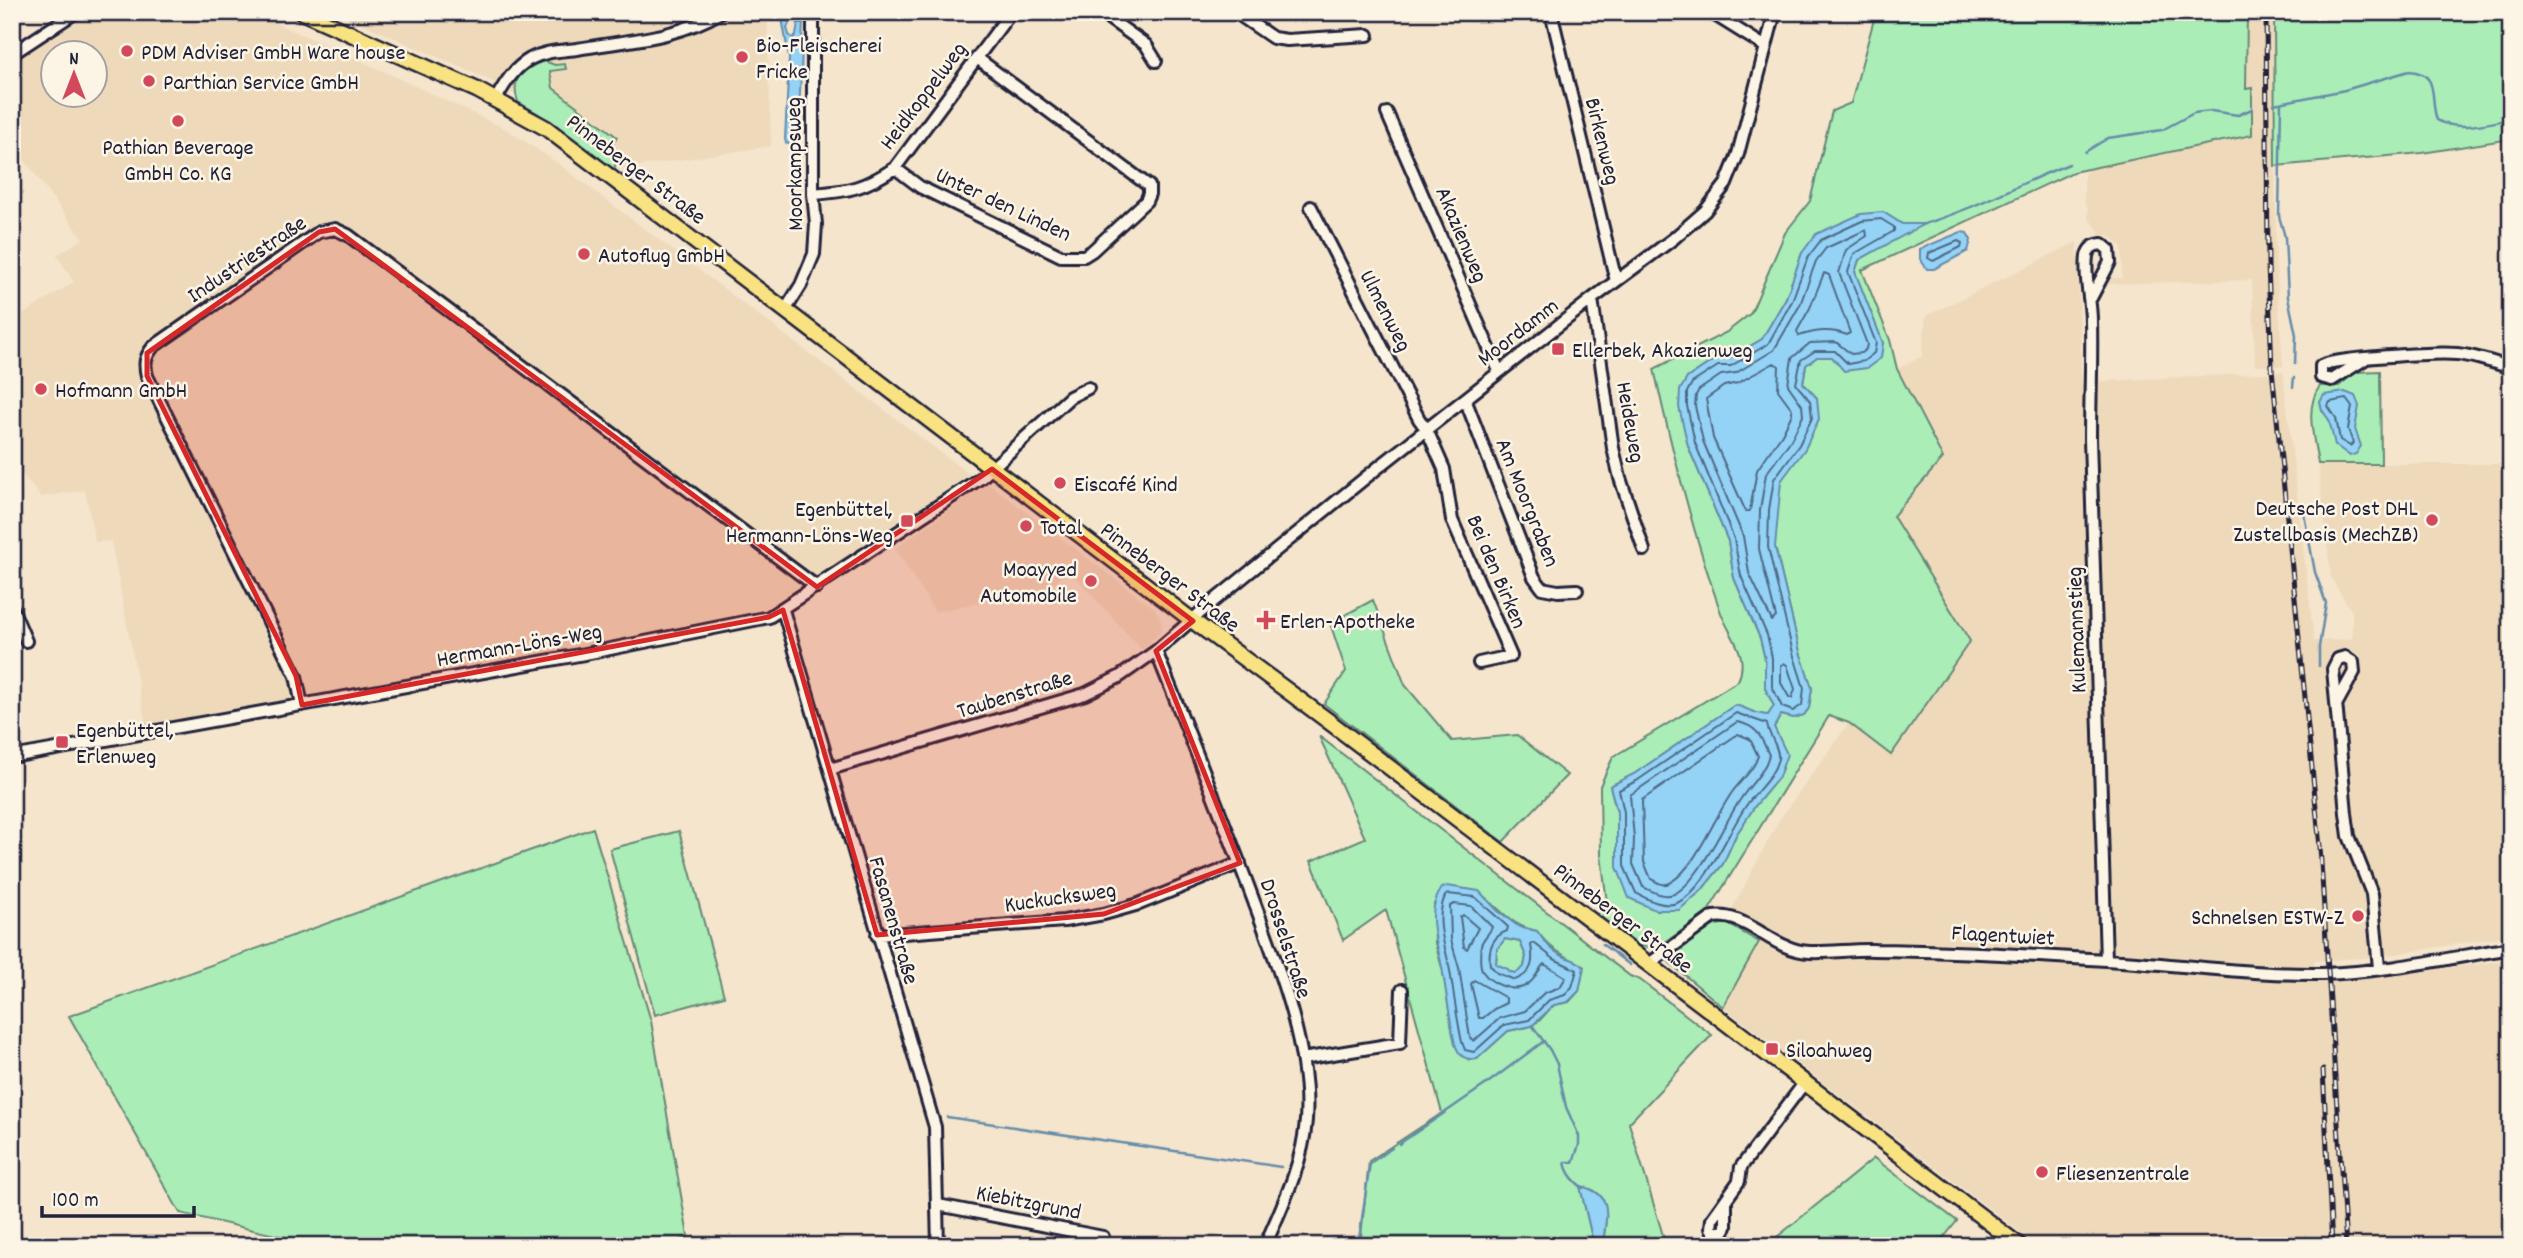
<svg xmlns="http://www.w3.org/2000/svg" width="2523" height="1258" viewBox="0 0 2523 1258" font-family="Dekko,sans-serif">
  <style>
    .built { fill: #eedabb; fill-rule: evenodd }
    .green { fill: #abedb6; stroke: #668878; stroke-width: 2; fill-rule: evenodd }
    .water { fill: #94d3f6; stroke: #668cab; stroke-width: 2; fill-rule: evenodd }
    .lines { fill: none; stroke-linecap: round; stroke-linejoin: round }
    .shore { stroke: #506986; stroke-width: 2 }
    .stream { stroke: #668cab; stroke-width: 2.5 }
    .minor-casing { stroke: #22223b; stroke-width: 16 }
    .major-casing { stroke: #22223b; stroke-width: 19 }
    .minor { stroke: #fcf5e5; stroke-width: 10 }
    .major { stroke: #f8e281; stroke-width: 14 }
    .rail-casing { stroke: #22223b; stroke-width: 5 }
    .rail { stroke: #fcf5e5; stroke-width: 2.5; stroke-dasharray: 8; stroke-linecap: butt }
    .marked { fill: #d62828; fill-opacity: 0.2; stroke: #d62828; stroke-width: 5; stroke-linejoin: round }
    .poi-dot { fill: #d1495b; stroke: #fcf5e5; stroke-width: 2.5 }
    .labels { text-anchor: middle; stroke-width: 5; stroke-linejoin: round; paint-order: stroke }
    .poi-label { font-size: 23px; fill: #22223b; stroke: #fcf5e5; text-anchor: start }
    .street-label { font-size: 23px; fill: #22223b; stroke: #fcf5e5 }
  </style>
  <rect width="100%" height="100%" fill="#f4e5cc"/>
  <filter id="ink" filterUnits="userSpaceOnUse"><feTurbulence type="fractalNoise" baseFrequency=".0143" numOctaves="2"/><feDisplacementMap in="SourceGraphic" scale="14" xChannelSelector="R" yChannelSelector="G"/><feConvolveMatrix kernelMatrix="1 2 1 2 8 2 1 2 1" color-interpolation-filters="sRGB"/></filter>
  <g filter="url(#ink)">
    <path class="built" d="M94,12H250L351,56L506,129L556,162L969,474L777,612L146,725L111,541L95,542L85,490L41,497L12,462V321L74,282L57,255L83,239L12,143V62ZM52,52H94V94H52Z
      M336,12H767L771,146L614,170L503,86Z
      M2247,12H2274L2276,263L2283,366H2255L2252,280L2109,284L2112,278H2122V247L2109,235H2099L2098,230L2088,218V208L2084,201V174L2088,171V167L2252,135V89H2246Z
      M2077,242L2082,382L2283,372L2314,641L2352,639V612L2331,578L2318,464H2511V935L2377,957L2314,961L2315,982H2339L2511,960V1246H2039L1723,1007L1765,930L1732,909L1779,820L1849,723L1892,755L1970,642L1893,515L1943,458L1897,369L1922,356L1926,316Z
      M988,483L1155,609L1161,621L1162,628L1155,638L1142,650L1069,570L1051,586L935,612L895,548Z"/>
    <path class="green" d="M1876,12H2247L2246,89L2252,88V135L2073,172L1862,270L1890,340L1897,369L1943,458L1893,516L1970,641L1891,755L1849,723L1829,716L1707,913L1657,948L1638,946L1597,915L1607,902L1601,855L1600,786L1613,757L1738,681C1750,655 1730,637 1721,613C1693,533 1672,451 1654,369L1727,332L1751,313L1785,233L1810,201L1832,111L1851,103ZM1883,212L1902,224H1922L1859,260L1855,272L1883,343L1832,357H1817L1806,365L1803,383L1817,398L1791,465L1781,481L1776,510L1775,547L1800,652L1812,688L1809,708L1804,715L1794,718L1781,715L1774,727L1779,777L1755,806L1736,835L1723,864L1701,891L1618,839L1617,812L1610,786L1634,774L1735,705C1746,708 1757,715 1768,715L1774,706L1765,688V659L1760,638L1734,578L1728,541L1688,446L1687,378L1717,358L1728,359L1762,339L1786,298L1802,253Z
      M2274,12H2505L2511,50V139L2422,153L2275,166Z
      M544,61L555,65L565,64L566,69L550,71L553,88L617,137L611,146L618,152L614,170L537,113L518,102C510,78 522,69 544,61Z
      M2380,371L2381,464H2318C2314,438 2304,407 2320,386H2339L2355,372Z
      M1373,600L1405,685L1452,741L1517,735L1567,775L1503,842L1324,704L1346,671L1330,623Z
      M1319,736L1630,976L1640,980L1712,1035L1629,1123L1665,1242L1663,1246H1606L1603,1243C1606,1218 1615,1192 1580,1186L1594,1246H1360L1369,1161L1442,1113L1386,910L1343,940L1311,861L1365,838ZM1450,888C1460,889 1473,888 1482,895C1502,910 1510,926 1537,931C1554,954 1562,952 1584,967L1579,991L1569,1002L1554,1005L1539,1021L1528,1027L1508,1031L1477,1059L1469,1060L1453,1035L1443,971L1435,943L1434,904Z
      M593,828L651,1021L688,1236L671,1246H322L180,1213L69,1016Z
      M679,831L724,996L655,1015L610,849Z
      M1726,923L1759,942L1723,1007L1669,962L1671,953L1712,926Z
      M1505,939L1520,942L1526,956L1524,967L1516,973L1509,972L1496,964L1497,949Z
      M1874,1158L1957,1221L1937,1246H1766Z"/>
    <path class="water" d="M781,12H788L791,19L787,28L789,35L793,38L796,36L798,23H803C801,48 802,127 791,145L786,143L785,139L789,58Z
      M1883,212L1902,224H1924L1859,260L1855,272L1883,343L1881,358L1867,368L1844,371L1832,357H1817L1806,365L1803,383L1817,398L1819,419L1805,449L1781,481L1775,547L1800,652L1812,688L1809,708L1804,715L1794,718L1781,715L1774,727L1787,754L1779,777L1755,806L1736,835L1723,864L1701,891L1679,910H1655L1629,898L1617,867V812L1610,786L1634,774L1735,705C1746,708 1757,715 1768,715L1774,706L1765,688V659L1760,638L1734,578L1728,541L1688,446L1679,407L1680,390L1687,378L1717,358L1728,359L1762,339L1786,298L1802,253L1816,234L1861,214Z
      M1961,232L1967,233L1971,240L1968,251L1934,269H1927L1920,259V249Z
      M2345,392L2355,396L2359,406L2355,429L2361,446L2356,454L2350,456L2335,445L2329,420L2322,410L2320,402L2324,395Z
      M1447,886L1479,891L1498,911L1515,924L1522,928L1537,931C1544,941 1551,951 1563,956C1571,960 1578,960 1584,967L1579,991L1568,1002L1554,1005L1532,1026L1508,1031L1477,1059C1464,1060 1459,1056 1455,1044C1450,1021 1447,997 1443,973C1439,945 1423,914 1442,888ZM1505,939L1520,942L1526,956L1524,967L1516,973L1510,972L1508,969L1496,964L1497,949Z
      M1580,1186C1615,1194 1606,1215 1603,1243L1606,1246H1594Z"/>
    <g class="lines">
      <path class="shore" d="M1881,219L1894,227V231L1854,254L1848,272L1876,343L1874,353L1864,361L1848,364L1835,351H1815L1801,360L1796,384L1810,401L1812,418L1799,445L1774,479L1769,510L1768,547L1793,653L1804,688L1802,705L1793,711L1782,707L1772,686V658L1767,635L1741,576L1734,539L1695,443L1687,406V392L1692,383L1718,366H1731L1768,344L1792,301L1808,257L1821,240L1862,221Z
        M1866,230L1867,236L1846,250L1839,273L1867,344L1866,349L1861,353L1851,354L1836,342L1810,343L1792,358L1788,385L1802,405L1803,416L1791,440L1766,474L1760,510L1759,549L1776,617L1772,621L1749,573L1743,536L1703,441L1695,406L1696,395L1699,390L1721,375L1736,373L1774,350L1800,305L1816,261L1826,248Z
        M1958,241L1962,243L1961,247L1933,261L1928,258L1929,253Z
        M1824,273L1829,275L1850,333L1847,335C1830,328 1815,331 1799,336L1797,331L1810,308Z
        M1774,363L1779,366L1778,390L1792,409V414L1782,434L1757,470L1750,510L1746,512L1713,438L1706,399L1724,386L1738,383Z
        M2346,399L2352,407L2348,429L2353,443L2350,446L2340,440L2336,418L2328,406L2330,402Z
        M1784,663L1787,665L1795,689L1792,698L1789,697L1781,683V666Z
        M1736,713L1767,724C1768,735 1780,748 1778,759C1773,778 1759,788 1748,803C1729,829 1706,890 1677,903C1663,908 1647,899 1636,893L1624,866V812L1619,790L1638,780Z
        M1737,722C1758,726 1761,737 1769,755C1764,774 1750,784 1740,800C1723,825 1699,882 1674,894C1663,898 1652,891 1643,887L1633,864L1634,838L1630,795Z
        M1738,734L1750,739L1758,756C1754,770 1741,780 1733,791C1714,817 1697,866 1671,882C1664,887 1658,883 1651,879L1644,862L1642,800Z
        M1448,894L1475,897L1508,927L1507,931C1491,937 1488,950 1490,965L1497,973L1515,980C1533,973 1534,962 1531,945L1534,943L1554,959L1577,970L1572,987L1565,995L1549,1000L1529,1020L1504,1025L1474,1052L1465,1050L1462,1042C1457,1019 1454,995 1450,971C1446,946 1434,922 1445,896Z
        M1454,904L1471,906L1492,927C1490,933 1483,938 1481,945C1480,953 1479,965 1483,972C1490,983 1511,992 1523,987C1535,982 1537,971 1544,964L1566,977L1560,987L1544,993L1525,1011L1500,1018L1474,1041L1470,1038L1459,968L1451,940L1450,906Z
        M1463,915L1478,928L1467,949L1464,947L1460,917Z
        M1474,980L1506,998V1003L1494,1009L1483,1018H1479L1471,984Z"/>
      <path class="stream" d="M2281,103L2279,216L2285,237L2288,297L2296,335L2295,364
        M2274,104L2345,90L2409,71C2441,73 2429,98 2437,120C2457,132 2489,123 2511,119
        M2085,152L2108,138L2162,130L2194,113L2211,111L2238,115L2252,109
        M1921,225C1972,210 2020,183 2069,164
        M2293,387L2294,377
        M2304,514L2315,572L2326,603L2319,647V666
        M1602,944L1630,965
        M1532,1025L1550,1050L1557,1064L1566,1107L1579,1136V1145L1573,1162H1565C1567,1174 1574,1181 1583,1188
        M947,1117L1281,1167
        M1399,1144L1485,1085L1544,1041
        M1358,1246L1370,1163L1392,1148"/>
      <g class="minor-casing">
        <path id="minor" d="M1100,12L1146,45L1156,61
          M1235,12L1273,38L1287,40L1368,35
          M1551,12L1616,281
          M1710,12L1766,47
          M12,54L76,12
          M496,99C505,83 514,68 530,59C545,51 561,51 577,49C628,40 676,39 721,12
          M1387,113L1499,371
          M895,168L920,187L1061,256H1084L1092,251L1146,201L1149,194V186L977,58
          M813,194C851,191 864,188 895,168L1011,12
          M1311,207L1419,419L1427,430L1444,469L1452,520L1511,656L1479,663
          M2091,298L2110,262L2109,250L2102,244C2094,245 2089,247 2087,256C2084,278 2091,299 2091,321C2092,361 2090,399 2090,439L2106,960
          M1592,299L1613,448L1620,478L1644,550
          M786,309L801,285L814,254L816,224L813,194V12
          M2365,359L2332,380L2321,377V366C2331,358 2439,352 2457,354C2476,356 2493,362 2511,368
          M1465,399L1534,577L1542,588L1558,591L1577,590
          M12,608L26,641
          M783,610L935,1127L938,1246
          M1156,651C1189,734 1222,816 1253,899C1277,964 1311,1049 1306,1120C1303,1164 1282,1206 1265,1246
          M2337,703L2354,672L2353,662L2345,657L2338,659L2333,669L2346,813L2349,836L2372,894L2379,968
          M302,705L296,676L147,376C144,363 145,357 153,347L319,232L335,229L348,235L817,587
          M12,757L590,653L769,617L982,477L1070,397L1088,388
          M830,769L1085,694L1119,677L1156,651L1215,600L1375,470L1592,299L1673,239L1705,211L1726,184L1738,154L1775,12
          M877,935L1064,921L1104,914L1139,904L1240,863
          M1649,964L1713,917C1748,912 1772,951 1810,952C1831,953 1853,949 1874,950C1951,951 2029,955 2106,960C2178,964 2250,975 2322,974C2385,972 2449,958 2511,948
          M1302,1059L1400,1043L1402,990
          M1726,1201V1227L1723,1232H1714L1711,1228L1712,1219L1739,1181L1741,1167L1805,1082
          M938,1205L1103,1237L1105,1246"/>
      </g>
      <g class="major-casing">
        <path id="major" d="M302,12L477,90L546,128L1193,621L1327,720L2020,1246"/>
      </g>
      <use href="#minor" class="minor"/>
      <use href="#major" class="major"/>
      <g class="rail-casing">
        <path id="rail" d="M2266,12L2268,265L2272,369L2320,847L2346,1246
          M2323,1070L2332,1246"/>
      </g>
      <use href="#rail" class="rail"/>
    </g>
  </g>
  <path class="marked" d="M335,229L817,587L992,469L1193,621L1156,651L1240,863L1104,914L877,935L783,610L769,617L302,705L296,676L147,376V353L319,232Z"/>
  <g class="poi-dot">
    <circle cx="127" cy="51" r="7"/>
    <circle cx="742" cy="57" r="7"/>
    <circle cx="149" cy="81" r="7"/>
    <circle cx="178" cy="121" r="7"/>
    <circle cx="584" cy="254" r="7"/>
    <rect x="1551" y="342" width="14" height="14" rx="3.5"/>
    <circle cx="41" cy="389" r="7"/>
    <circle cx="1060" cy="483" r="7"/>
    <circle cx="2432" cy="520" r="7"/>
    <rect x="900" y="514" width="14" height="14" rx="3.5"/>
    <circle cx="1026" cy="526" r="7"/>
    <circle cx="1091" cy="581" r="7"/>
    <path d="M1262.5 609.5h7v7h7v7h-7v7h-7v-7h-7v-7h7z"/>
    <rect x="55" y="735" width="14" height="14" rx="3.5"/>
    <circle cx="2358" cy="916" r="7"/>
    <rect x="1765" y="1042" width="14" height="14" rx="3.5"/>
    <circle cx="2042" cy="1172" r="7"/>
  </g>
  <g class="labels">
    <g class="poi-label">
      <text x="756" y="52">Bio-Fleischerei<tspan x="756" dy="26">Fricke</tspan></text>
      <text x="141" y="59">PDM Adviser GmbH Ware house</text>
      <text x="163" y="89">Parthian Service GmbH</text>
      <text x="178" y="154" text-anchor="middle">Pathian Beverage<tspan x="178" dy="26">GmbH Co. KG</tspan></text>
      <text x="598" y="262">Autoflug GmbH</text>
      <text x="1572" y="357">Ellerbek, Akazienweg</text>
      <text x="55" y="397">Hofmann GmbH</text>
      <text x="1074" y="491">Eiscafé Kind</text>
      <text x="2418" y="515" text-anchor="end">Deutsche Post DHL<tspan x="2418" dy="26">Zustellbasis (MechZB)</tspan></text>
      <text x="893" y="516" text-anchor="end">Egenbüttel,<tspan x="893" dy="26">Hermann-Löns-Weg</tspan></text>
      <text x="1040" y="534">Total</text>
      <text x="1077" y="576" text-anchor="end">Moayyed<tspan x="1077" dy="26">Automobile</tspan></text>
      <text x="1280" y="628">Erlen-Apotheke</text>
      <text x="76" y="737">Egenbüttel,<tspan x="76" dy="26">Erlenweg</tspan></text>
      <text x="2344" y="924" text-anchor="end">Schnelsen ESTW-Z</text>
      <text x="1786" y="1057">Siloahweg</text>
      <text x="2056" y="1180">Fliesenzentrale</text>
    </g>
    <g class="street-label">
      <text transform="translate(922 95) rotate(-53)" y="8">Heidkoppelweg</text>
      <text transform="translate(1604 141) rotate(76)" y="8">Birkenweg</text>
      <text transform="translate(793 164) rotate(-91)" y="8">Moorkampsweg</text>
      <text transform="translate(637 168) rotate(37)" y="8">Pinneberger Straße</text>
      <text transform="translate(1004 203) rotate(25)" y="8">Unter den Linden</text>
      <text transform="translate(1463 234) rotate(67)" y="8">Akazienweg</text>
      <text transform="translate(246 258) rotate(-34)" y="8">Industriestraße</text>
      <text transform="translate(1387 310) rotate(63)" y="8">Ulmenweg</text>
      <text transform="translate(1517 331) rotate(-38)" y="8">Moordamm</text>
      <text transform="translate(1632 422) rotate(80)" y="8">Heideweg</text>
      <text transform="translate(1529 502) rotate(68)" y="8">Am Moorgraben</text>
      <text transform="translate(1498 571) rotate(67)" y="8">Bei den Birken</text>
      <text transform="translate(1171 576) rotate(37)" y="8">Pinneberger Straße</text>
      <text transform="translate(2075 630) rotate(-92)" y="8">Kulemannstieg</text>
      <text transform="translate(519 644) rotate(-10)" y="8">Hermann-Löns-Weg</text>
      <text transform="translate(1014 693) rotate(-17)" y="8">Taubenstraße</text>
      <text transform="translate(1060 896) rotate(-8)" y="8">Kuckucksweg</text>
      <text transform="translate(1624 917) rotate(37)" y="8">Pinneberger Straße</text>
      <text transform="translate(895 920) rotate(74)" y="8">Fasanenstraße</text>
      <text transform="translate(2003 934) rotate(3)" y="8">Flagentwiet</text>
      <text transform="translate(1287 938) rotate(72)" y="8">Drosselstraße</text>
      <text transform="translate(1029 1201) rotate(11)" y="8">Kiebitzgrund</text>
    </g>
  </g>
  <rect width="2523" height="1258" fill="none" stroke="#fcf5e5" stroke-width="42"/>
  <rect x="21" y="21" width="2481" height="1216" fill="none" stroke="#22223b" stroke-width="2.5" filter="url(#ink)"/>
  <g transform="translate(74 74)"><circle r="33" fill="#fcf5e5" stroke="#a5a1a1" stroke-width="2"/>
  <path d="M0-5L12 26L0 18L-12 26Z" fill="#d1495b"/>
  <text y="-10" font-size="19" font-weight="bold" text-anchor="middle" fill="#22223b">N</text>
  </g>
  <path d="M42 1206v10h152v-10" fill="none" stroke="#22223b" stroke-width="3.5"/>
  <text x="52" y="1206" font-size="21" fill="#22223b" stroke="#fcf5e5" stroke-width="5" paint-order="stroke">100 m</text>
</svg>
